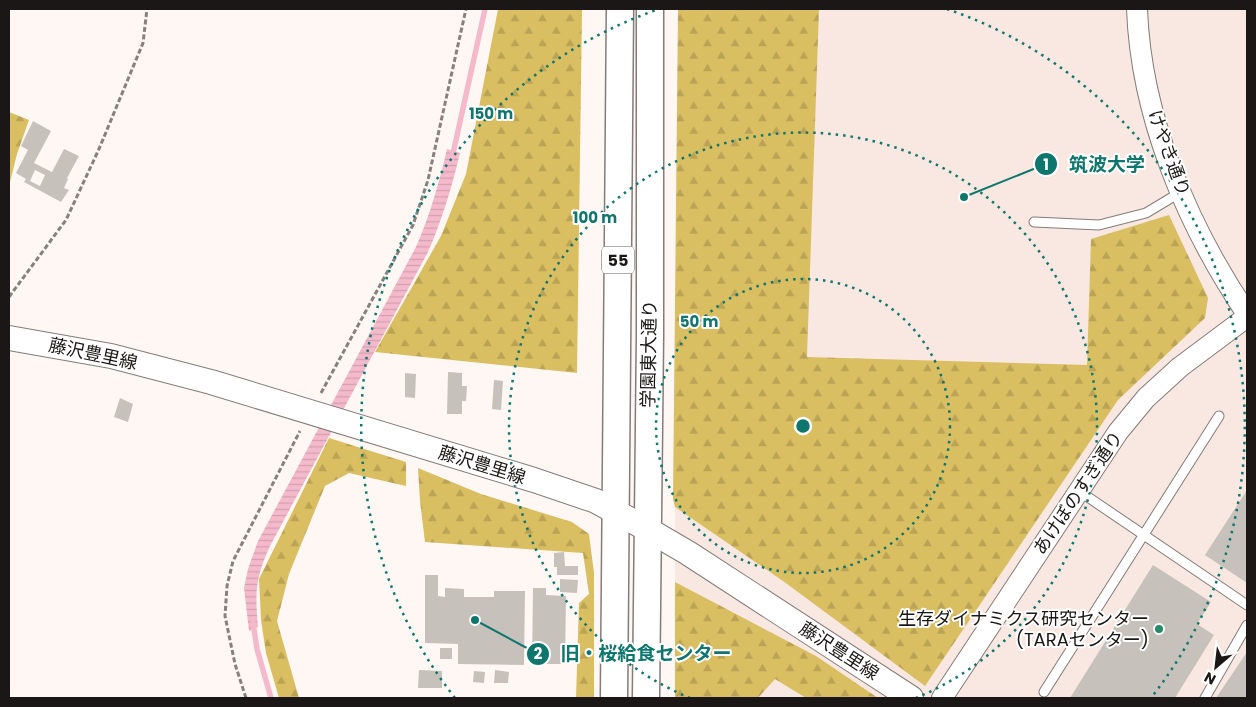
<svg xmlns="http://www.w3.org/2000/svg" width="1256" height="707" viewBox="0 0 1256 707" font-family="Poppins,'Noto Sans JP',sans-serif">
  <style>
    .built { fill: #f9e8e1 }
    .forest { fill: url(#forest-firs) }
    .water { fill: url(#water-rules) }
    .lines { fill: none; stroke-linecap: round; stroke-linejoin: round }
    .stream { stroke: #f4bacc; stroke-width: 5.5 }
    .building { fill: #c7c1bb; fill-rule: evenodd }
    .service-casing { stroke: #847c78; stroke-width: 11 }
    .tertiary-casing { stroke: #847c78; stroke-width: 22 }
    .secondary-casing { stroke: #847c78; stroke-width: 26 }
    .primary-casing { stroke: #847c78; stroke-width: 29 }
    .path { stroke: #86817f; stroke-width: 3; stroke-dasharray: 5 2.5; stroke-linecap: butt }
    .service { stroke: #fff; stroke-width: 9 }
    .tertiary { stroke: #fff; stroke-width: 20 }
    .secondary { stroke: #fff; stroke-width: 24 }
    .primary { stroke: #fff; stroke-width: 26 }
    .ring { fill: none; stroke: #0f766e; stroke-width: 2.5; stroke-dasharray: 2.5 5 }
    .poi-dot { fill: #268a64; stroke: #fff; stroke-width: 2 }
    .labels { text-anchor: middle; stroke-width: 4; stroke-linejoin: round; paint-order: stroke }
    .shield { fill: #fff; stroke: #5f5d5c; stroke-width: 1 }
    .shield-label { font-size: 16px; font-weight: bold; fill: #1a1716 }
    .street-label { font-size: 18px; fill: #1a1716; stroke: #fff }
    .poi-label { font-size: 18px; fill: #1a1716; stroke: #fff; text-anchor: end }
    .centre { fill: #0f766e; stroke: #fff; stroke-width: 2.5 }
    .ring-label { font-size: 15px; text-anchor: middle; font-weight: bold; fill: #0f766e; stroke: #fff; stroke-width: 4; stroke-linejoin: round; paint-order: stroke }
    .leader { fill: none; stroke: #0f766e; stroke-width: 2 }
    .callout-dot { fill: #0f766e; stroke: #fff; stroke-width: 2 }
    .mark-label { font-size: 15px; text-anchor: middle; font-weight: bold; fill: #fff }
    .callout-label { font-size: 19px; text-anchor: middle; font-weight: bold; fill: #0f766e; stroke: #fff; stroke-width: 4; stroke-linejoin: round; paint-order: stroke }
  </style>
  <defs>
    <pattern id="forest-firs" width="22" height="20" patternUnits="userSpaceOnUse" patternTransform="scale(1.25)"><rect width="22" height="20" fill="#dabe62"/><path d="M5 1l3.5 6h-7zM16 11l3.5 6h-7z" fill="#baa354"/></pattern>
    <pattern id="water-rules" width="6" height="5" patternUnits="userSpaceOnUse" patternTransform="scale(1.25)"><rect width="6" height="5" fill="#f4bacc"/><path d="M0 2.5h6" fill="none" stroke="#d19fae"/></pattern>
  </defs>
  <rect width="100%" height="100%" fill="#fef7f4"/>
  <path class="built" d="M682,9H1247V698H675V507L673,499L680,386Z"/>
  <path class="forest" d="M498,9H582L577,373L375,352L441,236L466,174Z
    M678,9H819L807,357L1087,365L1091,239L1169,215L1208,298L1205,318L1118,400L925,686L783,581L675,507L673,499Z
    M9,112L29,120L17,154L9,186Z
    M329,438L406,462V486L349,473L325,486L289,574L277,621L299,698H279L266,653L261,620L259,579Z
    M418,468L481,494L572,522L589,534L594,573V698H576L579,603L589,594L583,553L425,542L420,501Z
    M675,582L816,656L878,698H806L775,679L758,698H675Z"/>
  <path class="water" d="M447,149L460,153C452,187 442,220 428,252L270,546C255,579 255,591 258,627L249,631L244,588L248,569L258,541L416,247C430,215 439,183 447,149Z"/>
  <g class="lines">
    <path class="stream" d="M452,158L485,9
      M253,623L257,649L271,698"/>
  </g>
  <path class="building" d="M33,121L51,131L34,163L52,172L64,149L79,156L67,178L68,179L64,188L69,190L61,202L24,182L26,179L16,173L28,150L21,146ZM35,170L45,175L40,186L30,181Z
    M448,372L462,373V386H467L466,401H462V414H447Z
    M405,373L416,374L415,398L405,397Z
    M494,380L503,381L501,410L492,409Z
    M120,398L133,404L128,422L114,417Z
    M1247,490V583L1205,555Z
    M564,552L565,566H578V575H557V567H554V553Z
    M1153,565L1211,602L1197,624L1214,635L1175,698H1070Z
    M425,575H438V596L445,597V588L464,589V597H494V591H525L524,665L458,664V644L425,643Z
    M560,579L578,580L577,593L560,592Z
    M533,588H546V595L566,596L565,664H532Z
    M440,648H452V659H440Z
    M1247,652V698H1216Z
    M419,670L442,671V688H418Z
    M495,670L509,672L508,683H494Z
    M474,671L485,672L484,683L473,682Z"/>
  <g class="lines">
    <g class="service-casing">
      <path id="service" d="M1034,222L1099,225L1146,213L1181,192
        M1079,491L1247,605
        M1044,692L1219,416
        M1205,698L1247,625"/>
    </g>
    <g class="tertiary-casing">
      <path id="tertiary" d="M1137,9C1141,117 1187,225 1247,314
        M942,698L1118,432L1146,398L1180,367L1247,317"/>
    </g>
    <g class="secondary-casing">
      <path id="secondary" d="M9,338L111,356L211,382L534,480L596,501L647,529L688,553L911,698"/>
    </g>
    <g class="primary-casing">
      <path id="primary" d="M614,698L620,9
        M646,698L650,335V9"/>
    </g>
    <path class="path" d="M9,297L66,220L99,149L143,43L147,9
      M321,393L413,225L428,180L466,9
      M246,698L235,664L225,616L227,586L233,561L300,431"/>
    <use href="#service" class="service"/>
    <use href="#tertiary" class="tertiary"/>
    <use href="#secondary" class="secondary"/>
    <use href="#primary" class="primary"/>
  </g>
  <g class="ring">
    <circle cx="803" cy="426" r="147"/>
    <path d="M690 698A294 294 0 1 1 916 698"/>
    <path d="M455 698A441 441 0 0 1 659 9M947 9A441 441 0 0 1 1151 698"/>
  </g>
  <circle class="poi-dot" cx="1159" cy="629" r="5"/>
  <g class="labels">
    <rect class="shield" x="602" y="246.5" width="32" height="27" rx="4"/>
    <g class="shield-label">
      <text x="618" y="266">55</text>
    </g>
    <g class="street-label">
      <text transform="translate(1169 153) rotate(70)" y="6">けやき通り</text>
      <text transform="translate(93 354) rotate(12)" y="6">藤沢豊里線</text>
      <text transform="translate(649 354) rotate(-89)" y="6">学園東大通り</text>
      <text transform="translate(482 465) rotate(17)" y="6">藤沢豊里線</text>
      <text transform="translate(1078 493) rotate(-56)" y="6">あけぼのすぎ通り</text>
      <text transform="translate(839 651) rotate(33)" y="6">藤沢豊里線</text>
    </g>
    <g class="poi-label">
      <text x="1149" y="625">生存ダイナミクス研究センター<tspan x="1149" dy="21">(TARAセンター)</tspan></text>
    </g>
  </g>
  <circle cx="803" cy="426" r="8" class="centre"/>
  <g class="ring-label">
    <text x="491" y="119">150 m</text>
    <text x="595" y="223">100 m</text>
    <text x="699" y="327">50 m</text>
  </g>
  <path class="leader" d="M964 197L1046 164M475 620L538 654"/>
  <g class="callout-dot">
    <circle cx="964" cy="197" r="5"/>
    <circle cx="475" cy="620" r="5"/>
    <circle cx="1046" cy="164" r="12"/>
    <circle cx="538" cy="654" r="12"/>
  </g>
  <g class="mark-label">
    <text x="1046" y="170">1</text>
    <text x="538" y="659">2</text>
  </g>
  <g class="callout-label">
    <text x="1107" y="171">筑波大学</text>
    <text x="646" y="660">旧・桜給食センター</text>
  </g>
  <rect width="1256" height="707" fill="none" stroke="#1a1716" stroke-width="20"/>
  <g transform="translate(1216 667) rotate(208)" stroke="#ffffff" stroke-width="4" paint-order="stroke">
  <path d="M0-4L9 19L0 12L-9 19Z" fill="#1a1716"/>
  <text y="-8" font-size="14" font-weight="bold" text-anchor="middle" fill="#1a1716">N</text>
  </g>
</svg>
